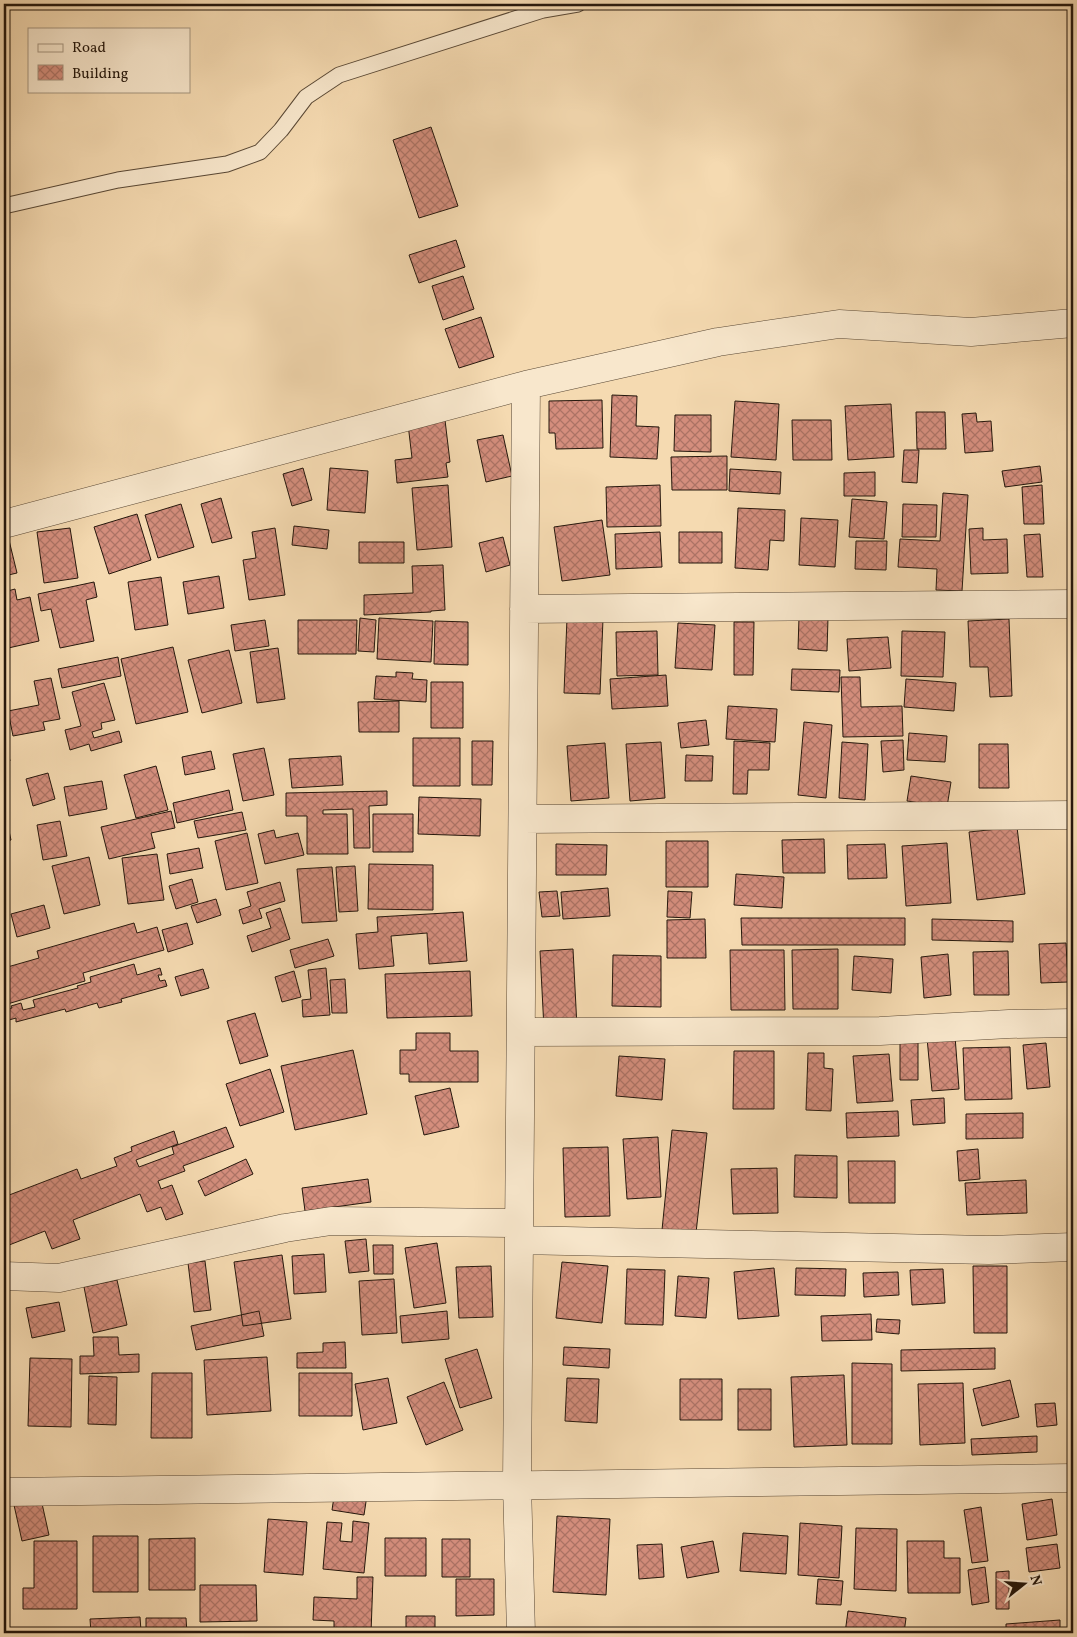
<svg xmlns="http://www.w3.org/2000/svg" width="1077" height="1637" viewBox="0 0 1077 1637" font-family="Vollkorn,serif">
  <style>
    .building { fill: url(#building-cross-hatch); stroke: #25170c }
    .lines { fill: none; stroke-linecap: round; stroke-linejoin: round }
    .lane-casing { stroke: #594835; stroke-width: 17 }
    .street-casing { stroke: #594835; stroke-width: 29 }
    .lane { stroke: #f8e7cc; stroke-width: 15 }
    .street { stroke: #f8e7cc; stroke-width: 28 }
  </style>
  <defs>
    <pattern id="building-cross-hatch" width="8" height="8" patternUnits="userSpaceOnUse" patternTransform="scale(1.25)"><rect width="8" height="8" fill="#d48e7d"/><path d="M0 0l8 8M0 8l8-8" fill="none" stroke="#ac7365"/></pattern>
  </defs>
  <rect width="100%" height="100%" fill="#f5dab1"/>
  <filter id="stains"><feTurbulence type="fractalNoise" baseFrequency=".004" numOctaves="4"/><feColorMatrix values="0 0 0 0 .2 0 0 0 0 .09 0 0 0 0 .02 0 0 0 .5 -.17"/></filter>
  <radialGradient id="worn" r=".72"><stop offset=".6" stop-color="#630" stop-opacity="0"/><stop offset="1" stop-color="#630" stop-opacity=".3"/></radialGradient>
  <path class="building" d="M431,127L458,206L419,218L393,140Z
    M456,240L465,267L419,283L409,255Z
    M463,276L474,309L443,320L432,286Z
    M481,317L494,357L459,368L445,329Z
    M612,395L637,396L636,426L659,427L657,459L610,457Z
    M602,400L603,448L556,449L555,433H549V401Z
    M735,401L779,404L776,460L731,457Z
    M891,404L894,457L848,460L845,406Z
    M916,412H945L946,449H917Z
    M976,413L977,422L991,421L993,451L965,453L962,414Z
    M675,415H711V452L674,451Z
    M445,420L450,462L446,463L448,477L397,483L395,460L412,458L408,424Z
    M792,420H831L832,460H793Z
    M503,435L512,476L486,482L477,440Z
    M904,450H919L917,483L902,482Z
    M727,456V490H672L671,457Z
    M1040,466L1042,482L1005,487L1002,471Z
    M303,468L312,500L292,506L283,474Z
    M330,468L368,471L365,513L327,510Z
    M730,469L781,472L780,494L729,491Z
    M875,472V496H844V473Z
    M448,485L452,547L417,550L412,488Z
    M660,485L661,526L607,527L606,487Z
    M1042,485L1044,524H1024L1022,487Z
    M943,493L968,495L962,591L936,590L937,569L898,567L900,539L940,541Z
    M221,498L232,538L212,543L201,504Z
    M852,499L887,502L884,539L849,537Z
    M181,504L194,547L158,558L145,515Z
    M903,504L937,505L936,537H902Z
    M738,508L785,510L784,541L770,540L768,570L735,568Z
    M137,514L151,560L109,574L94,527Z
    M801,518L838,520L835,567L799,565Z
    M602,520L610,575L562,581L554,527Z
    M294,526L329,530L327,549L292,545Z
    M70,528L78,578L44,583L37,532Z
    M275,528L285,595L249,600L243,560L256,558L252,532Z
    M983,528V540L1007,539L1008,573L971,574L969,529Z
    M660,532L662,567L616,569L615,534Z
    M679,532H722V563H679Z
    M1040,534L1043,577H1027L1024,535Z
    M8,536L17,573L4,576V537Z
    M503,537L510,565L486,572L479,543Z
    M856,541H887L886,570L855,569Z
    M359,542H404V563H359Z
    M443,565L445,610L431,611V612L364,615V595L413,593L412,566Z
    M219,576L224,608L188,614L183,582Z
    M161,577L168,625L135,630L128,582Z
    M94,582L97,597L86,600L94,641L60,648L51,609L41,611L38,594Z
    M15,589L17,600L30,597L39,641L4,649V592Z
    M799,617L828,618L827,651L798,649Z
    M360,618L376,620L374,652L358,651Z
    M379,618L433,621L431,662L377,659Z
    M567,618L603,619L600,694L564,693Z
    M1009,619L1012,696L990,697L988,667H970L968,621Z
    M265,620L269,646L235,651L231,625Z
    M298,620H357L356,654H298Z
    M435,621L468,622V665L434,664Z
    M734,622H754L753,675H734Z
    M678,623L715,625L712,670L675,668Z
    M657,631L658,675L617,676L616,632Z
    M902,631L945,632L943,677L901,676Z
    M888,637L891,668L849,671L847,639Z
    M173,647L188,712L136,724L121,659Z
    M278,648L285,699L257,703L250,652Z
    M229,650L242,703L202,713L188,660Z
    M118,657L121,676L62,688L58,669Z
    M792,669L840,670L839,692L791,690Z
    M396,672L413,673L412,679L427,680L426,702L374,699L376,676L396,677Z
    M666,675L668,706L612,709L610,679Z
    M841,677H860L861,707L902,706L903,736L843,737Z
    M51,678L60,719L43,722L45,730L13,736L8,711L39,705L34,681Z
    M906,679L956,683L954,711L904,707Z
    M431,682H463V728H431Z
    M104,683L115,720L101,723L102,729L92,732L94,738L119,731L122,742L91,751L89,744L70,750L65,730L81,726L72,692Z
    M399,701V732H359L358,702Z
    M728,706L777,709L775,742L726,739Z
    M706,720L709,745L681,748L678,723Z
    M804,722L832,725L826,798L798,795Z
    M4,732L10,761L4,762Z
    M909,733L947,736L945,762L907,760Z
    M413,738H460V786H413Z
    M903,740L904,770L883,772L881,741Z
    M472,741H493L492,785H472Z
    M734,741L770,743L769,770H748L747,794H733Z
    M661,742L665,798L630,801L626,744Z
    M842,742L868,744L865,800L839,798Z
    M605,743L609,798L571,801L567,746Z
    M979,744H1008L1009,788H979Z
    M264,748L274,795L243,801L233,754Z
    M211,751L215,769L185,775L182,757Z
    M686,755L713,756L712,781H685Z
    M341,756L343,785L292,788L289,759Z
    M156,766L168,810L136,818L124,775Z
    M48,773L55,799L33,806L26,779Z
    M911,776L951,782L947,807L907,801Z
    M102,781L107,809L69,816L64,787Z
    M229,790L233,810L177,823L173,803Z
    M387,791V805L369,806L370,848H354L353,809L323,810V814H347L348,854H307V816H286V793Z
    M419,797L481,799L480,836L418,834Z
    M4,808L11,840L4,842Z
    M171,811L175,828L151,833L155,848L109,859L101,827Z
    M242,812L246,830L198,838L194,821Z
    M373,814H413V852H373Z
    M60,821L67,856L43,860L37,825Z
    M1017,827L1025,894L977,900L969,832Z
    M274,830L276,838L298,833L304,855L265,864L258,834Z
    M247,833L258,883L226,890L215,841Z
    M824,839L825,873H783L782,840Z
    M666,841H708V887H666Z
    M947,843L951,903L906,906L902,846Z
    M556,844L607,845L606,875H556Z
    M885,844L887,878L848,879L847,845Z
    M199,848L203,868L170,874L167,854Z
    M157,854L164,900L128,904L122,858Z
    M89,857L100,905L64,914L52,866Z
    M369,864L433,865V910L368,909Z
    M355,866L358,911L339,912L336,867Z
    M332,867L337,921L302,923L297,869Z
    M736,874L784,877L782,908L734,905Z
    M192,879L198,902L176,909L169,886Z
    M280,882L285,901L259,909L262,918L243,924L239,910L251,906L247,892Z
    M608,888L610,916L563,919L561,892Z
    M557,891L560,916L542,917L539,892Z
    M668,891L692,892L690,918L667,917Z
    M216,899L221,915L197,923L191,906Z
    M44,905L50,928L17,937L11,914Z
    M280,908L290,939L252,952L247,936L271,928L266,913Z
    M463,912L467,961L429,964L427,933L391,936L394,966L359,969L356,934L378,932L377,917Z
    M741,918H905V945H742Z
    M705,919L706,958H667V920Z
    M932,919L1013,921V942L932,940Z
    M134,923L137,933L157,927L164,950L83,973L85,981L4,1005V968L39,958L37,951Z
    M187,923L193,944L168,952L162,930Z
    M328,939L334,956L295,968L290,950Z
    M1066,943L1068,982L1041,983L1039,944Z
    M573,949L577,1027L544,1029L540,951Z
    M838,949V1009H793L792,950Z
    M730,950H784L785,1010H731Z
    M1008,951L1009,995H974L973,952Z
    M948,954L951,995L924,998L921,957Z
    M613,955L661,956V1007L612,1006Z
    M854,956L893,959L891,993L852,990Z
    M134,964L137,975L160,968L162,975H158L160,981L165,980L167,986L121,999L122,1002L99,1008L97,1003L66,1012L65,1009L16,1022V1018L9,1020L7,1009L12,1008L11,1006L21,1003L23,1010L35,1007L33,1000L78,988L77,986L91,982L90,977Z
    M326,968L330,1015L303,1017L302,1000L311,999L308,970Z
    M203,969L209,988L181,996L175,977Z
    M294,971L301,997L282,1002L275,977Z
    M470,971L472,1016L387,1018L385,974Z
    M345,979L347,1013H332L330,980Z
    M255,1013L268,1056L240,1064L227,1021Z
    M416,1033H450V1051H478V1082H409V1074H400V1050H416Z
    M955,1036L959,1089L932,1091L927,1038Z
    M900,1038H918V1080H900Z
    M1046,1043L1050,1087L1027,1089L1023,1045Z
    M1010,1047L1012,1099L965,1100L963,1048Z
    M353,1050L367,1114L295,1130L281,1066Z
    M734,1051H774V1109H733Z
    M808,1053H824V1068L833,1069L831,1111L806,1110Z
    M889,1054L893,1101L857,1103L853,1056Z
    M619,1056L665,1059L662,1100L616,1096Z
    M270,1069L284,1112L240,1126L226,1084Z
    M450,1088L459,1127L424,1135L415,1096Z
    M944,1098L945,1123L913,1125L911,1100Z
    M898,1111L899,1136L847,1138L846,1113Z
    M1023,1113V1138L966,1139V1114Z
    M226,1127L234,1147L183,1166L185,1171L158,1181L161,1189L172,1185L183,1214L166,1220L161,1207L147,1212L140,1194L73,1220L80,1239L52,1249L45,1231L4,1247V1197L77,1169L81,1179L117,1166L114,1158L132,1151L131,1147L174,1131L178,1144L136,1160L139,1167L174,1154L172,1147Z
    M672,1130L707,1133L696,1233L662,1230Z
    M658,1137L661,1197L627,1199L623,1139Z
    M608,1147L610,1216L565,1217L563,1148Z
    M978,1149L980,1179L959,1181L957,1151Z
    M795,1155L837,1156V1198L794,1197Z
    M246,1159L253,1174L205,1196L198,1181Z
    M848,1161H895V1203H849Z
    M777,1168L778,1213L733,1214L731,1169Z
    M368,1179L371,1202L305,1211L302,1188Z
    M1026,1180L1027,1213L967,1215L965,1183Z
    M366,1239L369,1271L349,1273L345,1241Z
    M437,1243L446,1303L414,1308L405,1248Z
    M373,1245H393V1274H374Z
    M324,1254L326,1292L294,1294L292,1256Z
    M282,1255L291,1319L243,1326L234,1262Z
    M205,1261L211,1310L194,1312L188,1263Z
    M562,1262L608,1266L602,1323L556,1318Z
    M491,1266L493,1317L459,1318L456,1267Z
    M973,1266H1007V1333H974Z
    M774,1268L779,1316L738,1319L734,1272Z
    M796,1268L846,1269L845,1296L795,1295Z
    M627,1269L665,1270L663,1325L625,1324Z
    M943,1269L945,1303L912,1305L910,1270Z
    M898,1272L899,1295L864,1297L863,1273Z
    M678,1276L709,1278L706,1318L675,1316Z
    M394,1279L397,1333L362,1335L359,1281Z
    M117,1280L127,1325L93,1333L84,1287Z
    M59,1302L65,1331L32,1338L26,1308Z
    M259,1311L264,1336L196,1350L191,1326Z
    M447,1311L449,1339L402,1343L400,1316Z
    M871,1314L872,1340L822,1341L821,1316Z
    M877,1319L900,1320L899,1334L876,1332Z
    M93,1337H118L119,1355L139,1354V1372L80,1374V1356H94Z
    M345,1342L346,1368H297V1353L323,1352V1343Z
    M564,1347L610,1349L609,1368L563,1365Z
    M995,1348V1369L901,1371V1350Z
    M477,1349L492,1398L460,1408L445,1359Z
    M267,1357L271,1411L207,1415L204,1360Z
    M30,1358L72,1359L71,1427L28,1426Z
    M852,1363L892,1364V1444H852Z
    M152,1373H192V1438H151Z
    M299,1373H352V1416H299Z
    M844,1375L847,1445L794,1447L791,1377Z
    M89,1376L117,1377L116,1425L88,1424Z
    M388,1378L397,1423L363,1430L355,1384Z
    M567,1378L599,1379L597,1423L565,1421Z
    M680,1379H722V1420H680Z
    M1010,1380L1019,1417L982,1426L973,1389Z
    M444,1382L463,1430L426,1445L407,1397Z
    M963,1383L965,1443L920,1445L918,1384Z
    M738,1389H771V1430H738Z
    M1055,1403L1057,1425L1037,1427L1035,1404Z
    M1037,1436V1452L972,1455L971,1439Z
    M335,1490L367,1495L364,1515L332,1510Z
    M41,1499L49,1535L22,1541L14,1505Z
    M1052,1499L1057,1535L1027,1540L1022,1504Z
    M981,1507L988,1561L972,1563L964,1510Z
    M557,1516L610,1519L606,1595L553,1592Z
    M268,1519L307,1522L303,1575L264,1572Z
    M353,1521L369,1523L364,1573L323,1569L327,1522L342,1523L340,1541L352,1542Z
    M800,1523L842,1526L839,1578L798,1575Z
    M856,1528L897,1529L896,1591L854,1589Z
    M743,1533L788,1536L786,1574L740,1571Z
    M93,1536H138V1592H93Z
    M195,1538V1590H149V1539Z
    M385,1538H426V1576H385Z
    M442,1539H470V1577H442Z
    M34,1541H77V1609H23V1588H34Z
    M713,1541L719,1572L687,1578L681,1547Z
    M907,1541H944V1558H960V1593H908Z
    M662,1544L664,1577L639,1579L637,1545Z
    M1057,1544L1060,1568L1029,1572L1026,1548Z
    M985,1567L989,1602L972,1605L968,1570Z
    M1009,1571V1609H996V1572Z
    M357,1577H373L371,1633H334V1621L313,1620L314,1597L357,1599Z
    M456,1579H494V1615L456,1616Z
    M818,1579L843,1581L841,1605L816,1604Z
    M200,1585H256L257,1621L200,1622Z
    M848,1611L906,1618L904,1633H845Z
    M406,1616H435V1633H406Z
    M140,1617L141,1631L91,1633L90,1619Z
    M146,1618H186L187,1633H146Z
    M1060,1620V1633H1006V1624Z"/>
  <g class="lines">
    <g class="lane-casing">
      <path id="lane" d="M4,206L118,180L227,164L260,152L281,130L306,97L339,75L543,10L578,4"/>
    </g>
    <g class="street-casing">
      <path id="street" d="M4,524L526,385L718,342L839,324L971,332L1073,323
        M524,609L1073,604
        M523,819L1073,815
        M521,1032L880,1031L1009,1024L1073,1023
        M519,1240L989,1250L1073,1247
        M4,1276L59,1278L285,1228L331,1221L519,1223
        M4,1492L1073,1478
        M521,1633L517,1484L526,385"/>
    </g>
    <use href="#lane" class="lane"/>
    <use href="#street" class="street"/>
  </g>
  <rect width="1077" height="1637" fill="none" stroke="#f5dab1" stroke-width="20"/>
  <rect x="5" y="5" width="1067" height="1627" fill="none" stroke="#25170c" stroke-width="2.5"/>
  <rect x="10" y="10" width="1057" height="1617" fill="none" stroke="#25170c"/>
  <rect x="28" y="28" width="162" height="65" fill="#f8e7cc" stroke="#a4947f"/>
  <rect x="38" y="44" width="25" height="8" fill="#f8e7cc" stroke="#a4947f"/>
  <text x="72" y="52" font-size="15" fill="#25170c">Road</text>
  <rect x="38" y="65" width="25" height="15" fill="url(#building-cross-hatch)" stroke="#a4947f"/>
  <text x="72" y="78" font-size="15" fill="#25170c">Building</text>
  <g transform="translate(1024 1584) rotate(73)" stroke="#f8e7cc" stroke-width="4" paint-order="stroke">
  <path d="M0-4L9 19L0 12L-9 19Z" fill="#25170c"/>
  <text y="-8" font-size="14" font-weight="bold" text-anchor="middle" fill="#25170c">N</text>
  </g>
  <rect width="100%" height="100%" filter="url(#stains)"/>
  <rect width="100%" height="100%" fill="url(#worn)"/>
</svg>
